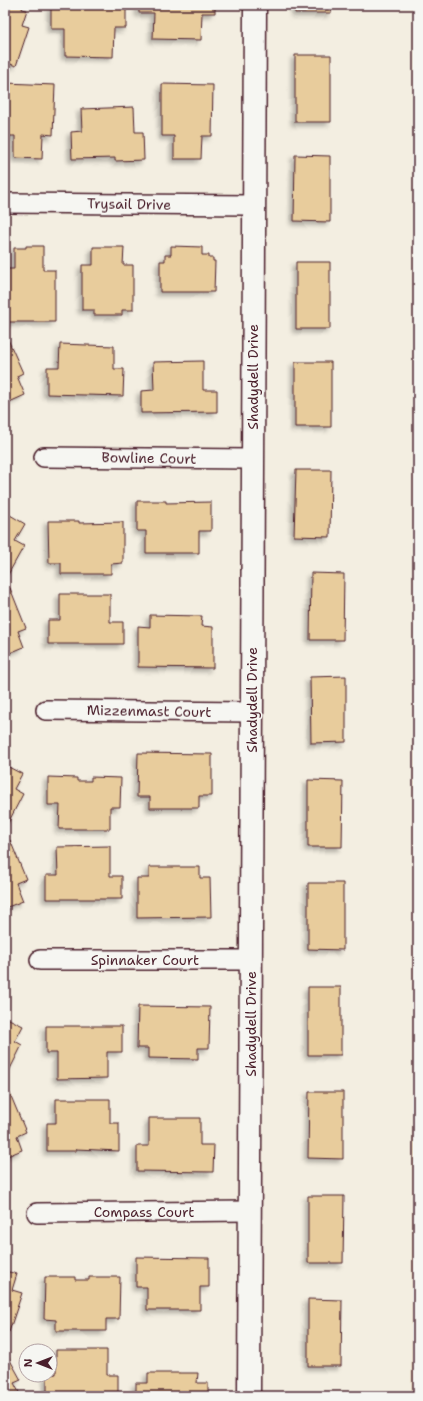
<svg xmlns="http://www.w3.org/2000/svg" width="423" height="1401" viewBox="0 0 423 1401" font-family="'Shantell Sans',sans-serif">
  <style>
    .built { fill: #f0e4cc }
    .building { fill: #e8cc9c; stroke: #4a1f2b; filter: url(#shadow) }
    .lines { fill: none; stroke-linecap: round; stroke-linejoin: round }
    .street-casing { stroke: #4a1f2b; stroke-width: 22 }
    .secondary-casing { stroke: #4a1f2b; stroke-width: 25 }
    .street { stroke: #f6f6f2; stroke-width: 19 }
    .secondary { stroke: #f6f6f2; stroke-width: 22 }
    .labels { text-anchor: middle; stroke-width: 3; stroke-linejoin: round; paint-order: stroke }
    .street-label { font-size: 14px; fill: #4a1f2b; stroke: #f6f6f2 }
  </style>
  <defs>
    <filter id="shadow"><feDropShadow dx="-3.5" dy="3.5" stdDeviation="2" flood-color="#0004"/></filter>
  </defs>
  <rect width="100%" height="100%" fill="#f3eee1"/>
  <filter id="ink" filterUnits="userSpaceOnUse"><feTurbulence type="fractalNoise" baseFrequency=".025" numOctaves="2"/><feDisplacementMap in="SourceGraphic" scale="8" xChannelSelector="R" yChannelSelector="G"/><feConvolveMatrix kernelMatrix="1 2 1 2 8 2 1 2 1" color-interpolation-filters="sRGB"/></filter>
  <g filter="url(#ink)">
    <path class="built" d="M418,259V1396H411Z"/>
    <path class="building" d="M5,5H23L22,9L27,10L22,25L29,27L16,66L5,62Z
      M72,5L126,7V28H114L113,57L65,56V29H51V6H69V8H72Z
      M139,5H215V13H202L201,40L153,39L154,13H139Z
      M295,5H331V13H295Z
      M295,55H331V122H295Z
      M5,83L55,85L53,135L43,134L42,159L15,158V136H5Z
      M162,84L213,85L212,136H202L201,159H174V136H162Z
      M134,107L135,132H143L144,160L115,161V158L72,159L71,132L82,131L81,109Z
      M295,155L330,156V222L294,221Z
      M26,246H43V270H55V322H5V269H14V248H26Z
      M171,246L202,247V255H209V258H213V261H215L214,292H160V261H165V255H171Z
      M93,247H124L123,265H133V310H122V315H94V310H82V265H93Z
      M296,262H330V329H296Z
      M6,335L23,373L17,376L25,395L5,404V336Z
      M60,344L114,346V369H124L123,396L47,394V367H59Z
      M203,361V390H217V412L141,413V391L154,390L153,362Z
      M295,362H331V427H295Z
      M296,470H331L330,537L294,536Z
      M137,501H166V503L211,502V531H199V553H146V531H137Z
      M5,512L25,524L15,541L24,546L5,580Z
      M48,521H79V523L123,522V563L111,564V574H61V563H49Z
      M311,573L344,574L343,640H310Z
      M10,588L26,628L18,631L24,647L5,655V590Z
      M60,594H110V622H123V644H48V620H60Z
      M150,615L202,616L201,626L213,627V668L138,667V626L150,627Z
      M346,676V742L311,743L310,677Z
      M138,753L212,754V796H199V808H150V797H137Z
      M5,765L22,774L14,789L23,794L5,829Z
      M48,777L77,778V781H91V777L121,778L120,807H110V829H59L60,805H48Z
      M308,780L343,781L342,847H308Z
      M10,840L26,879L16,883L23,901L5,908V842Z
      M110,846V876H122V899H46V875H58L57,847Z
      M149,867H200V878H210L211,917L137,918V878H149Z
      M308,883H343V950L308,949Z
      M308,987H341V1055H308Z
      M138,1006L210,1007L209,1048H198V1059L148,1058V1048H137Z
      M5,1017L23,1026L15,1041L22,1045L5,1079Z
      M46,1026H122V1052H107V1078L57,1079V1053H46Z
      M8,1089L26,1132L17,1136L22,1150L5,1157V1090Z
      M309,1092H343V1159L308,1158Z
      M56,1099H110V1123H119V1151L76,1149V1151H47V1123H56Z
      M149,1118H200V1145H214L213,1172L137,1171V1146H149Z
      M308,1196H344L343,1263H308Z
      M136,1257L209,1258V1287H200V1310H147V1287H136Z
      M5,1271L17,1274L12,1290L22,1293L9,1332L5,1331Z
      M45,1277H75V1280H89V1277H120L119,1319H106V1331H56V1320L44,1319Z
      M308,1299L342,1300L341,1366H308Z
      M56,1350H107V1375H118V1396H47V1375L56,1374Z
      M5,1351L21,1380L14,1383L21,1396H5Z
      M148,1373H198L197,1383H208V1396H136V1383H148Z"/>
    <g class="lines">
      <g class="street-casing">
        <path id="street" d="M5,203L254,205
          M44,457L253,459
          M46,710L252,712
          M40,960H251
          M37,1213L250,1211"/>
      </g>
      <g class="secondary-casing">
        <path id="secondary" d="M249,1396L255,5"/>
      </g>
      <use href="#street" class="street"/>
      <use href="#secondary" class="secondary"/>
    </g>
  </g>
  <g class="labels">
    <g class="street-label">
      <text transform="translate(129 204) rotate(1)" y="5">Trysail Drive</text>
      <text transform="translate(253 377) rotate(-90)" y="5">Shadydell Drive</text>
      <text transform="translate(149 458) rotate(1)" y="5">Bowline Court</text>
      <text transform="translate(252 700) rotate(-90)" y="5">Shadydell Drive</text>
      <text transform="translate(149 711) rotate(1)" y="5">Mizzenmast Court</text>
      <text x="145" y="965">Spinnaker Court</text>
      <text transform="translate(251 1024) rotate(-90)" y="5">Shadydell Drive</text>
      <text x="144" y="1217">Compass Court</text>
    </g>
  </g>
  <rect width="423" height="1401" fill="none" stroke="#f6f6f2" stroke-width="20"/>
  <rect x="10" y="10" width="403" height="1381" fill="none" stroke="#4a1f2b" stroke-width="1.5" filter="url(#ink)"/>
  <g transform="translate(38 1363) rotate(270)"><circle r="19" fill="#f6f6f2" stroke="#b1a0a2"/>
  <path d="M0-3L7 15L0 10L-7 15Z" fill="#4a1f2b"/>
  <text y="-6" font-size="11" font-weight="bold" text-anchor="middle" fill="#4a1f2b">N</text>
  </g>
</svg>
